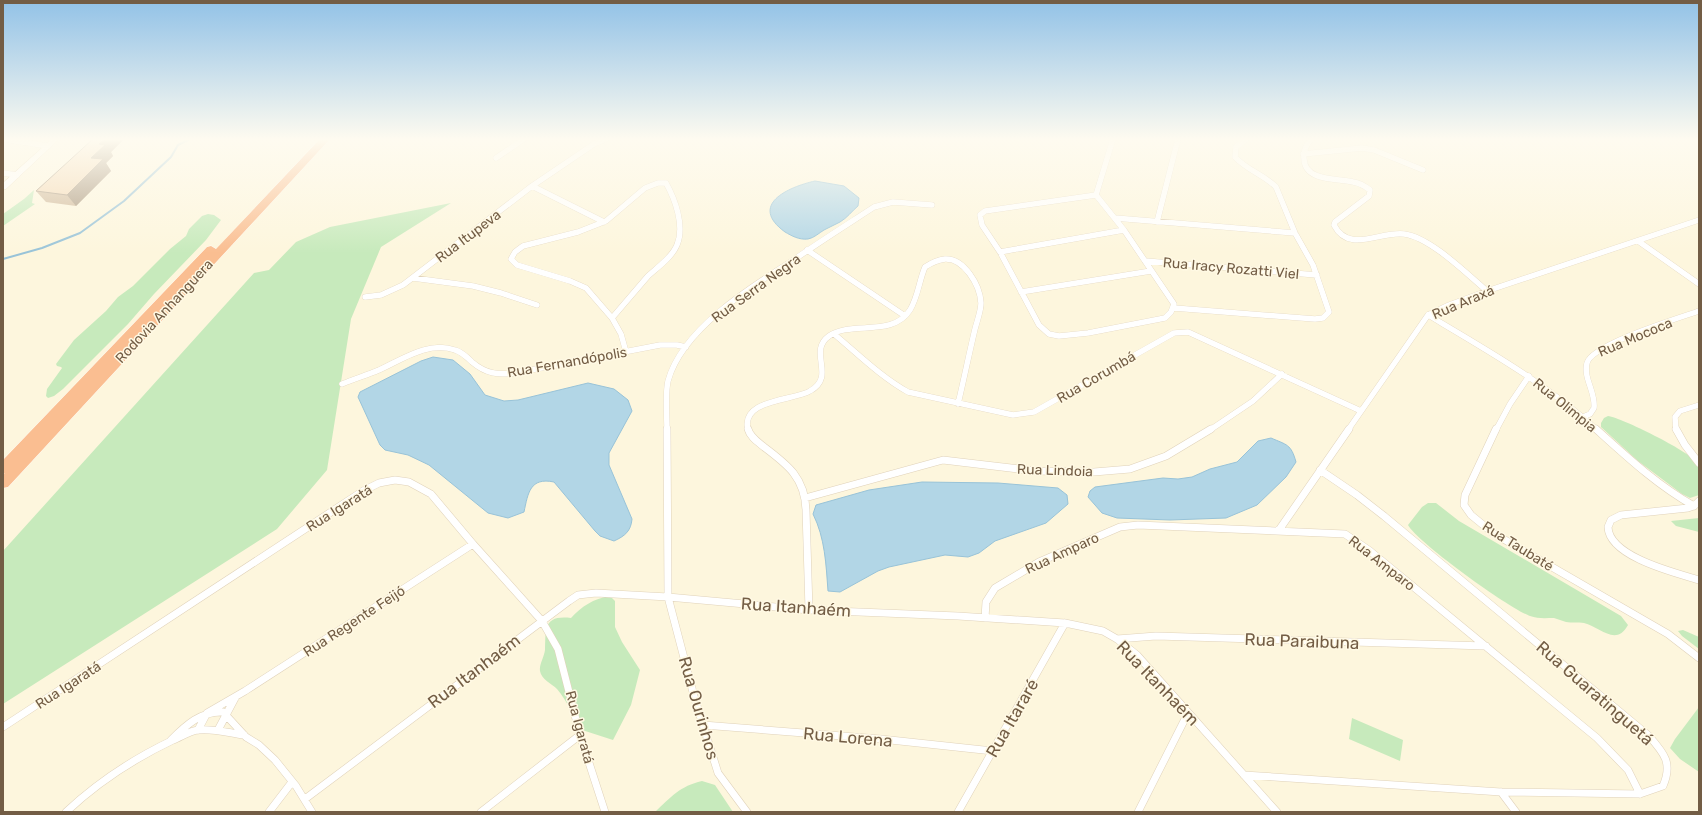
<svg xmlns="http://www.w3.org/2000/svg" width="1702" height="815" viewBox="0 0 1702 815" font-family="Rubik,sans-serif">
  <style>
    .green { fill: #c7eabc }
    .water { fill: #b2d6e6; stroke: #98c3d8 }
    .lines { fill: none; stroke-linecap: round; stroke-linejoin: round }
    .stream { stroke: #98c3d8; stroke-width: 2 }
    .street-far1-casing { stroke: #e0d2ba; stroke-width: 6 }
    .street-casing { stroke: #e0d2ba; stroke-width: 8 }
    .secondary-casing { stroke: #e6d5b7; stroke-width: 1 }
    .highway-casing { stroke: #fff; stroke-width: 1 }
    .street-far1 { stroke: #fff; stroke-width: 5.5 }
    .street { stroke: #fff; stroke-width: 7 }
    .secondary { fill: #fff; fill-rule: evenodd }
    .highway { fill: #fabe91; fill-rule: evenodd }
    .wall { fill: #d1ba9b }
    .shaded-wall { fill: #aa977e }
    .building { fill: #f3d8b4; stroke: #aa977e }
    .labels { text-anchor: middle; stroke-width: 3; stroke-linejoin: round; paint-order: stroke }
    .street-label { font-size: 14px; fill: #735d45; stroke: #fff9e4 }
    .near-street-label { font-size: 17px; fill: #735d45; stroke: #fff9e4 }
  </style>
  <rect width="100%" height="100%" fill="#fdf6dd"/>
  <path class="green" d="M34,190L32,203L35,204L3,226V214L24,199Z
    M451,203L381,247L351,319L327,470L277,529L3,704V551L254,273L269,270L296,242L330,227Z
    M208,214L214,215L221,220L206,240L154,294L128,324L63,389L54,396L48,398L46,396L47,389L62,368L61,367L57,366L56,364L74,340L106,311L118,297L133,286L170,249L186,236L189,229L202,216Z
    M1608,416C1622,418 1689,451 1696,462C1701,470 1700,485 1699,495L1690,498L1682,494L1638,461L1601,427V423L1604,418Z
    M1428,503H1436L1459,521L1621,616L1628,625C1616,647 1600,627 1584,623C1578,622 1572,623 1566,622C1562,621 1558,619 1554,618C1546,618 1538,619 1530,616C1510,609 1418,543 1408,525L1422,507Z
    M1699,518V532L1676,526L1671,521Z
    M610,596L615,601V627L622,642L640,670L631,705L613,740L579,729C573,714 567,701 557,689C552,684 541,679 540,671C539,665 544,657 545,650C546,629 543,615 571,618C582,606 593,599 610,596Z
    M1683,630L1699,637V649L1682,636L1678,631Z
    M1699,707V772L1680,759L1670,748L1675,739Z
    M1352,718L1403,740L1400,761L1349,739Z
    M702,781L715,785L733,812H655C671,797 680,786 702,781Z"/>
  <path class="water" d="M815,181L844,186L859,198L858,206C852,211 847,218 840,222C835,225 829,227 824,230C819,233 814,238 808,239C799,240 792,236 785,232C748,205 788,187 815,181Z
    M433,357L453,360L470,374L485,395L504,401L518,400L588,383L614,389L628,400L632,411L609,453V465L632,519C631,531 625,536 614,541L600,536L595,531L554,482C530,477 528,493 524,512L508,518L488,513L429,465L408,455L385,450L380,445L358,397L360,392L421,361Z
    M1271,438C1287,445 1291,444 1296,462L1286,477L1257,505L1226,518L1170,520L1117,518L1102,513L1088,497L1090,491L1095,487L1163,478L1178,479L1192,477L1210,469L1237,462L1258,441Z
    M922,482L998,483L1058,488L1067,495L1068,504L1046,523L995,541L979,553L968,557L945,555L889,567L878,571L840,592L828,591C826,564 825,538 813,514L816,505L869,490Z"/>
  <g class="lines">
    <path class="stream" d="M3,259L42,248L80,233L124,201L171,157L178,145L190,139"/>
    <g class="street-far1-casing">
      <path id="street-far1" d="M3,139L48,146
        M1311,139C1306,145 1303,151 1304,159C1305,182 1338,178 1353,182C1360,183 1365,186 1370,190L1369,196L1335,222L1334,225C1349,254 1379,231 1404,234C1430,237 1467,274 1487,291
        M1303,154L1362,148L1374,150L1423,170
        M496,158L524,139
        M3,173L17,175
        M658,183H666C675,199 685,226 677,245C672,257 658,267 648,276C636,290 624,304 612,318L586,288L570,281L517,265L511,259L515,252L523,246L578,232L606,221L645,188Z
        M532,186L604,222
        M1096,195L1124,230L1174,304L1171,312L1165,318L1088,333L1059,336L1049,334L1039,325L1000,252L982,225L980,215L985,211Z
        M1096,195L1113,139
        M1115,218L1295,233
        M1157,222L1178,139
        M1638,241L1699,284
        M807,250L905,316
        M1000,252L1124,230
        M1145,261L1317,275
        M413,278L473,286L501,293L537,305
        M1021,292L1151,271
        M365,297L381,295L403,285L532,186L594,144L606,139
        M1174,308L1315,319L1323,318L1329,312L1313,265L1295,233L1276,187C1263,174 1248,171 1235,157L1236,147L1246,139
        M1428,315C1487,350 1547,384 1597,430
        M612,318L621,334L626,352
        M834,334C858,354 881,377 908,392L1013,415L1034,412L1174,333L1188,332L1361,411
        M342,384C354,379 367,375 379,370C403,359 428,341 455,350C462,352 467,357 472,362C486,374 498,375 515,373L660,345H677L686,347
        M1583,417L1590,414L1594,408C1596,393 1583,378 1587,363C1592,344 1679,318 1699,311
        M667,430C667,417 665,393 668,381C682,329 752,286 795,259C821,241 848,224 874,207L893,202L932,205
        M748,430C740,399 793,401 810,391C837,376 807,352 829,336C852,320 892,338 910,310C918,297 919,281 925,267C931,263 937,260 945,259C964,258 980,285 981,303C981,311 977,321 975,329C969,354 964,379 958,404
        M1210,430L1253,401L1282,374
        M1348,430L1428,315L1449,305L1487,291L1699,220
        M1496,430L1510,404L1529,376
        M1676,430L1675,417L1680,411L1699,405"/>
    </g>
    <g class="street-casing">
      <path id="street" d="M667,429L668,597L694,696L718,773L747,812
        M748,429C750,437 758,442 764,447C788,465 805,478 806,510L809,610
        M1496,429L1465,495L1464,505L1471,515L1493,533L1668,634L1699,658
        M1596,429C1627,457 1657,485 1694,506
        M1676,429L1685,445L1699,463
        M805,498L943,460L1036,471L1094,472L1130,469L1166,456L1211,429
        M1699,501L1694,506L1688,508L1621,515L1611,520L1608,527C1609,557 1676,573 1699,580
        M1279,530L1349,429
        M985,618L986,602L995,588L1039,562L1120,527L1138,525L1345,534L1370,551L1597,738L1628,770L1640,794
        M1117,639L1156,636L1486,646
        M703,725L881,739L993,751
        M3,727L363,491L379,483L395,480L409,482L431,494L473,544L542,621L558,649L580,735L605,812
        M198,730L207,713L245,691L473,544
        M218,730L235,698
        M171,740C186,725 201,711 223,712L246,737L259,745L275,760L296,786L312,812
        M1244,775L1501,792L1640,794L1663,786C1673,763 1664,753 1649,736L1384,516L1357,495L1320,470
        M1501,792L1516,812
        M305,799L569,601L578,595L596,593L668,597L809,610L958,616L1065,623L1103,631L1117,639L1137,655L1277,812
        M66,812C98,782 133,759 173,740C181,737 189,731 198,730C213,728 229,733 244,735
        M269,812L292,782
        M481,812L580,735
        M958,812L1065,623
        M1138,812L1188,713"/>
    </g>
    <g class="secondary-casing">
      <path id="secondary" d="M52,139H59L6,189H3V183Z"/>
    </g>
    <g class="highway-casing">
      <path id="highway" d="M320,139H330L8,487L3,488V474L5,473H3V460L207,247L211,246L216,249Z"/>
    </g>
    <use href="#street-far1" class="street-far1"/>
    <use href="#street" class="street"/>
    <use href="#secondary" class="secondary"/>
    <use href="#highway" class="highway"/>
  </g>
  <path class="wall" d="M93,139H122L123,140L111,152L113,156L106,163L111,171L76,206L46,202L36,191Z"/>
  <path class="shaded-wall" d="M105,139H122L123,140L111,152L113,156L106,163L111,171L76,206L67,195L91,158L99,144Z"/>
  <path class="building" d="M93,139H105L99,144L105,145L91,158L103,159L67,195L36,191Z"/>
  <linearGradient id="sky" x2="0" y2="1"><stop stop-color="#92c2e7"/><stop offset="0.55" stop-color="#fefbf0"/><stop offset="1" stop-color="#fefbf0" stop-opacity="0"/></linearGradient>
  <rect width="1702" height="253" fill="url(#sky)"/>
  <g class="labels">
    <g class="street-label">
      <text transform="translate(468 236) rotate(-37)" y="5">Rua Itupeva</text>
      <text transform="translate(1231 268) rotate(5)" y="5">Rua Iracy Rozatti Viel</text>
      <text transform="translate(756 288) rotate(-36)" y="5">Rua Serra Negra</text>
      <text transform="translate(1463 302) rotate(-23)" y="5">Rua Araxá</text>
      <text transform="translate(164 311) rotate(-47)" y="5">Rodovia Anhanguera</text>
      <text transform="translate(1635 337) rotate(-23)" y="5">Rua Mococa</text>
      <text transform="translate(567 362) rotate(-10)" y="5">Rua Fernandópolis</text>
      <text transform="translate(1096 377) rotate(-30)" y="5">Rua Corumbá</text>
      <text transform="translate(1565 405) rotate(39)" y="5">Rua Olimpia</text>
      <text transform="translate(1055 470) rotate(2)" y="5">Rua Lindoia</text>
      <text transform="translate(339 508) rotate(-32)" y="5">Rua Igaratá</text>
      <text transform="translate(1518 546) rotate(32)" y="5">Rua Taubaté</text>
      <text transform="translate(1062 553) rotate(-25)" y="5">Rua Amparo</text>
      <text transform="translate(1382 563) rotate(38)" y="5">Rua Amparo</text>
      <text transform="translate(354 621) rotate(-33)" y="5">Rua Regente Feijó</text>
      <text transform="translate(68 685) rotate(-33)" y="5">Rua Igaratá</text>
      <text transform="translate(580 727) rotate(75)" y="5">Rua Igaratá</text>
    </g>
    <g class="near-street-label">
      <text transform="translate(796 607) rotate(4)" y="6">Rua Itanhaém</text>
      <text transform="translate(1302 641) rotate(2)" y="6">Rua Paraibuna</text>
      <text transform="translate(474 671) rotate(-37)" y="6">Rua Itanhaém</text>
      <text transform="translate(1158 683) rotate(46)" y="6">Rua Itanhaém</text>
      <text transform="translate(1595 693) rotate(41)" y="6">Rua Guaratinguetá</text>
      <text transform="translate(699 708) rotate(74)" y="6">Rua Ourinhos</text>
      <text transform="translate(1012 718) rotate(-60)" y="6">Rua Itararé</text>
      <text transform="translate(848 737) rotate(5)" y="6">Rua Lorena</text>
    </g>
  </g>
  <rect width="1702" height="815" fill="none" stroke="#735d45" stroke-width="8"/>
</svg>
